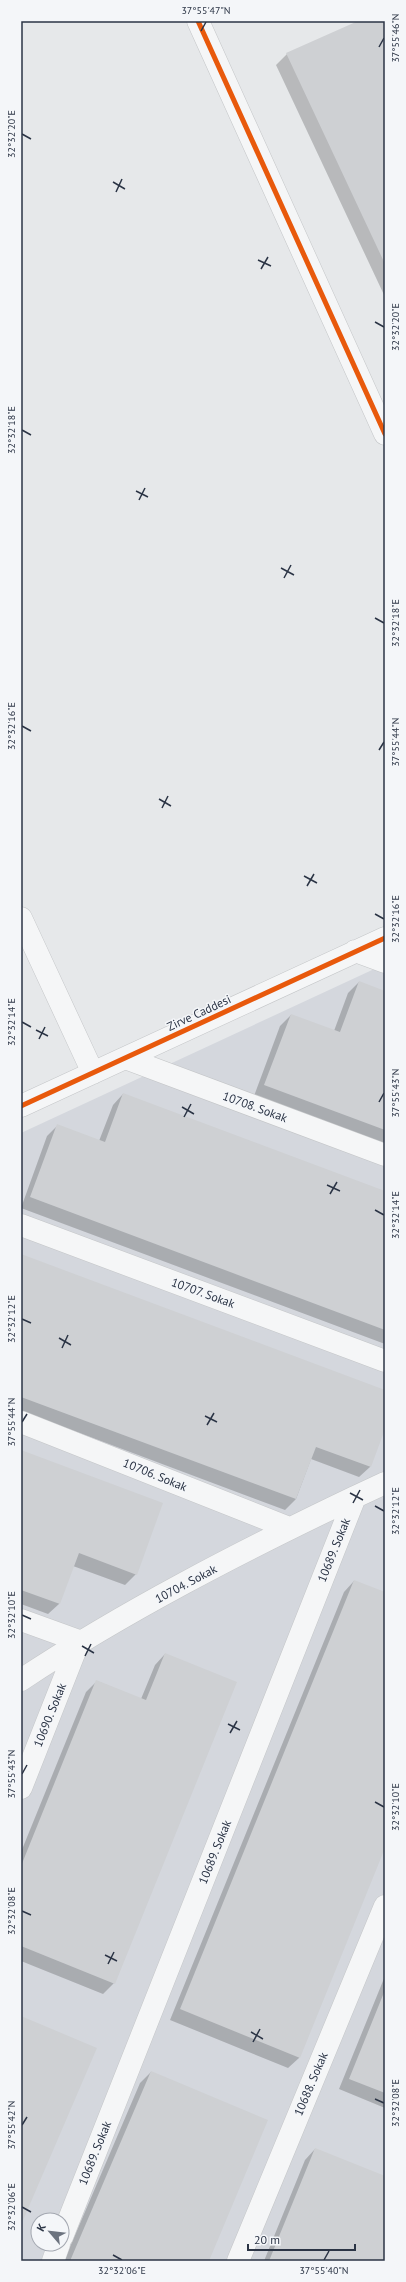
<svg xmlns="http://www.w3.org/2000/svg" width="406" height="2282" viewBox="0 0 406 2282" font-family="'PT Sans',sans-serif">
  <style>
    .built { fill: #d4d7dd; fill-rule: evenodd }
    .shadow { fill: #0003 }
    .building { fill: #ced0d3 }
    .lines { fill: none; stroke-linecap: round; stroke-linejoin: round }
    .minor-casing { stroke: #c4c6c8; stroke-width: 23 }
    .minor { stroke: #f5f6f7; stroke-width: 22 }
    .cycleway-casing { stroke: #f4f6f9; stroke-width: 8 }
    .cycleway { stroke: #e8590c; stroke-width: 5 }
    .ticks { fill: none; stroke: #2b3445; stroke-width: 1.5 }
    .labels { text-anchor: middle; stroke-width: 3; stroke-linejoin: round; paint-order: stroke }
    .street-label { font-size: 12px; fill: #2b3445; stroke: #f4f6f9 }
    .neatline { fill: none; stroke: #2b3445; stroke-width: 1.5 }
    .ticks-label { font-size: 10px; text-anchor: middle; fill: #2b3445 }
  </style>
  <rect width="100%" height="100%" fill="#e6e8ea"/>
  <path class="built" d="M385,964V2261H21V1133ZM38,2220H62V2244H38Z"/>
  <path class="shadow" d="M361,21H385V297L276,65L287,54Z
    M359,982L385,992V1145L254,1096L280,1026L291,1015L334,1031L348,993Z
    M123,1094L385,1192V1344L21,1208L47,1136L57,1126L99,1141L113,1105Z
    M21,1255L385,1391V1426L370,1467L359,1477L311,1459L296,1499L285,1510L21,1411Z
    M21,1451L136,1574L125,1585L73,1566L59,1604L48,1614L21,1604Z
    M354,1581L385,1593V1845L299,2058L288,2068L170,2020L344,1592Z
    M165,1654L114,1983L103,1994L21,1961V1852L86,1692L97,1681L141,1699L155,1665Z
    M385,1976V2108L339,2089Z
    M151,2072L207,2261H64L140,2083Z
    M315,2149L385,2177V2261H264L305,2160Z"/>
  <path class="building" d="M358,21H385V264L286,53Z
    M359,981L385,991V1130L264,1085L291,1014L340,1032Z
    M123,1093L385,1191V1330L30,1197L57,1124L105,1142Z
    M21,1254L385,1390V1429L371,1467L316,1447L296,1499L21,1397Z
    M21,1450L163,1503L137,1575L79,1553L60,1604L21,1590Z
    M354,1580L385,1592V1848L300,2058L180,2009Z
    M165,1653L237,1682L115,1984L21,1946V1866L96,1680L146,1700Z
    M385,1990V2093L349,2079Z
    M21,2016L97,2048L21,2225Z
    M151,2071L268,2120L209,2261H70Z
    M315,2148L385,2176V2261H269Z"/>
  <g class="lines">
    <g class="minor-casing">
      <path id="minor" d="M198,21L385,434
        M21,918L93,1073
        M355,951L385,962
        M125,1058L385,1155
        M21,1106L385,938
        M21,1225L385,1361
        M21,1422L289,1528
        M21,1620L79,1641L21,1788
        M21,1680C125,1611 242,1551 355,1497
        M62,2237L355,1497L385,1483
        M53,2261L59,2244
        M238,2261L385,1906"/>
    </g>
    <use href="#minor" class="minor"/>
    <g class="cycleway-casing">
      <path id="cycleway" d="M198,21L385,434
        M21,1106L385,938"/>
    </g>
    <use href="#cycleway" class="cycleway"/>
  </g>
  <path class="ticks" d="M201,31L206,22M379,47L384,38M22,134L31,139M113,182L125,189M116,192L122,179M258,260L271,266M261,269L268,257M375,322L384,327M22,430L31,435M136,491L148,497M139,500L145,488M281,568L294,575M284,578L291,565M375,618L384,623M22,726L31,731M379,750L384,742M159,799L171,806M162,808L168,796M304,876L317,883M307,886L314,874M375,914L384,919M22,1022L31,1027M36,1030L48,1036M39,1039L45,1027M379,1102L384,1093M182,1107L194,1114M184,1117L191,1104M327,1185L340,1191M330,1194L337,1182M375,1210L384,1215M22,1319L31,1323M59,1338L71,1345M62,1348L68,1335M205,1416L217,1422M22,1422L27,1414M207,1425L214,1413M350,1493L363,1500M353,1503L360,1490M375,1506L384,1511M22,1615L31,1619M82,1646L94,1653M85,1656L91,1644M228,1724L240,1730M230,1733L237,1721M22,1774L27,1765M375,1802L384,1807M22,1911L31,1915M105,1955L117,1961M108,1964L114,1952M251,2032L263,2039M253,2042L260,2029M375,2099L384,2103M22,2125L27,2117M22,2207L31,2212M113,2255L122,2260M324,2260L329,2251"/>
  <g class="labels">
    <g class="street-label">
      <text transform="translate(199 1013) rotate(-25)" y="4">Zirve Caddesi</text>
      <text transform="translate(255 1107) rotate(20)" y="4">10708. Sokak</text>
      <text transform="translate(203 1293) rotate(20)" y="4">10707. Sokak</text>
      <text transform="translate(155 1475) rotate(22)" y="4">10706. Sokak</text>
      <text transform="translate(334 1550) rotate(-68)" y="4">10689. Sokak</text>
      <text transform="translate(186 1584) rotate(-28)" y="4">10704. Sokak</text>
      <text transform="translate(50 1715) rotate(-68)" y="4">10690. Sokak</text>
      <text transform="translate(215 1852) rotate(-68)" y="4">10689. Sokak</text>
      <text transform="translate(311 2084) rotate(-67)" y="4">10688. Sokak</text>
      <text transform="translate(95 2153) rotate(-68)" y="4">10689. Sokak</text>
    </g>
  </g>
  <rect width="406" height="2282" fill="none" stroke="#f4f6f9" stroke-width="44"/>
  <g transform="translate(50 2232) rotate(298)"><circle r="19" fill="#f4f6f9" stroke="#a4a8b1"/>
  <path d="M0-3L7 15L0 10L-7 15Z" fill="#6c737f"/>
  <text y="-6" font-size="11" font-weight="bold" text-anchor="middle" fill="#2b3445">K</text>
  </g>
  <path d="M248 2244v6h107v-6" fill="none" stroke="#2b3445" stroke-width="2"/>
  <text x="254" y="2244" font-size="12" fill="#2b3445" stroke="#f4f6f9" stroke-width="3" paint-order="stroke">20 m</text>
  <rect x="22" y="22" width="362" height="2238" class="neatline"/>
  <g class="ticks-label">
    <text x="206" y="14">37°55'47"N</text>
    <text transform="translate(395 38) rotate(-90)" y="4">37°55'46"N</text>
    <text transform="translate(11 134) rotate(-90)" y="4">32°32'20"E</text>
    <text transform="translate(395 327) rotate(-90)" y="4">32°32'20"E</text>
    <text transform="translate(11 430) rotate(-90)" y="4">32°32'18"E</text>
    <text transform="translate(395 623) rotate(-90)" y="4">32°32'18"E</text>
    <text transform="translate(11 726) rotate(-90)" y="4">32°32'16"E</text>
    <text transform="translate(395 742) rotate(-90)" y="4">37°55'44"N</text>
    <text transform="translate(395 919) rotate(-90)" y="4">32°32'16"E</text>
    <text transform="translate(11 1022) rotate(-90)" y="4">32°32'14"E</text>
    <text transform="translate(395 1093) rotate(-90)" y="4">37°55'43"N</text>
    <text transform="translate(395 1215) rotate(-90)" y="4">32°32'14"E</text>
    <text transform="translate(11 1319) rotate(-90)" y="4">32°32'12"E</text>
    <text transform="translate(11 1422) rotate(-90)" y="4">37°55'44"N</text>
    <text transform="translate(395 1511) rotate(-90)" y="4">32°32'12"E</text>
    <text transform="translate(11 1615) rotate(-90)" y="4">32°32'10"E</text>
    <text transform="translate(11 1774) rotate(-90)" y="4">37°55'43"N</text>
    <text transform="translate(395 1807) rotate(-90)" y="4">32°32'10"E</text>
    <text transform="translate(11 1911) rotate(-90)" y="4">32°32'08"E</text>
    <text transform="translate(395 2103) rotate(-90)" y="4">32°32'08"E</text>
    <text transform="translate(11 2125) rotate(-90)" y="4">37°55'42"N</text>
    <text transform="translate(11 2207) rotate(-90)" y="4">32°32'06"E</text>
    <text x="122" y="2274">32°32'06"E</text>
    <text x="324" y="2274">37°55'40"N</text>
  </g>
</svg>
